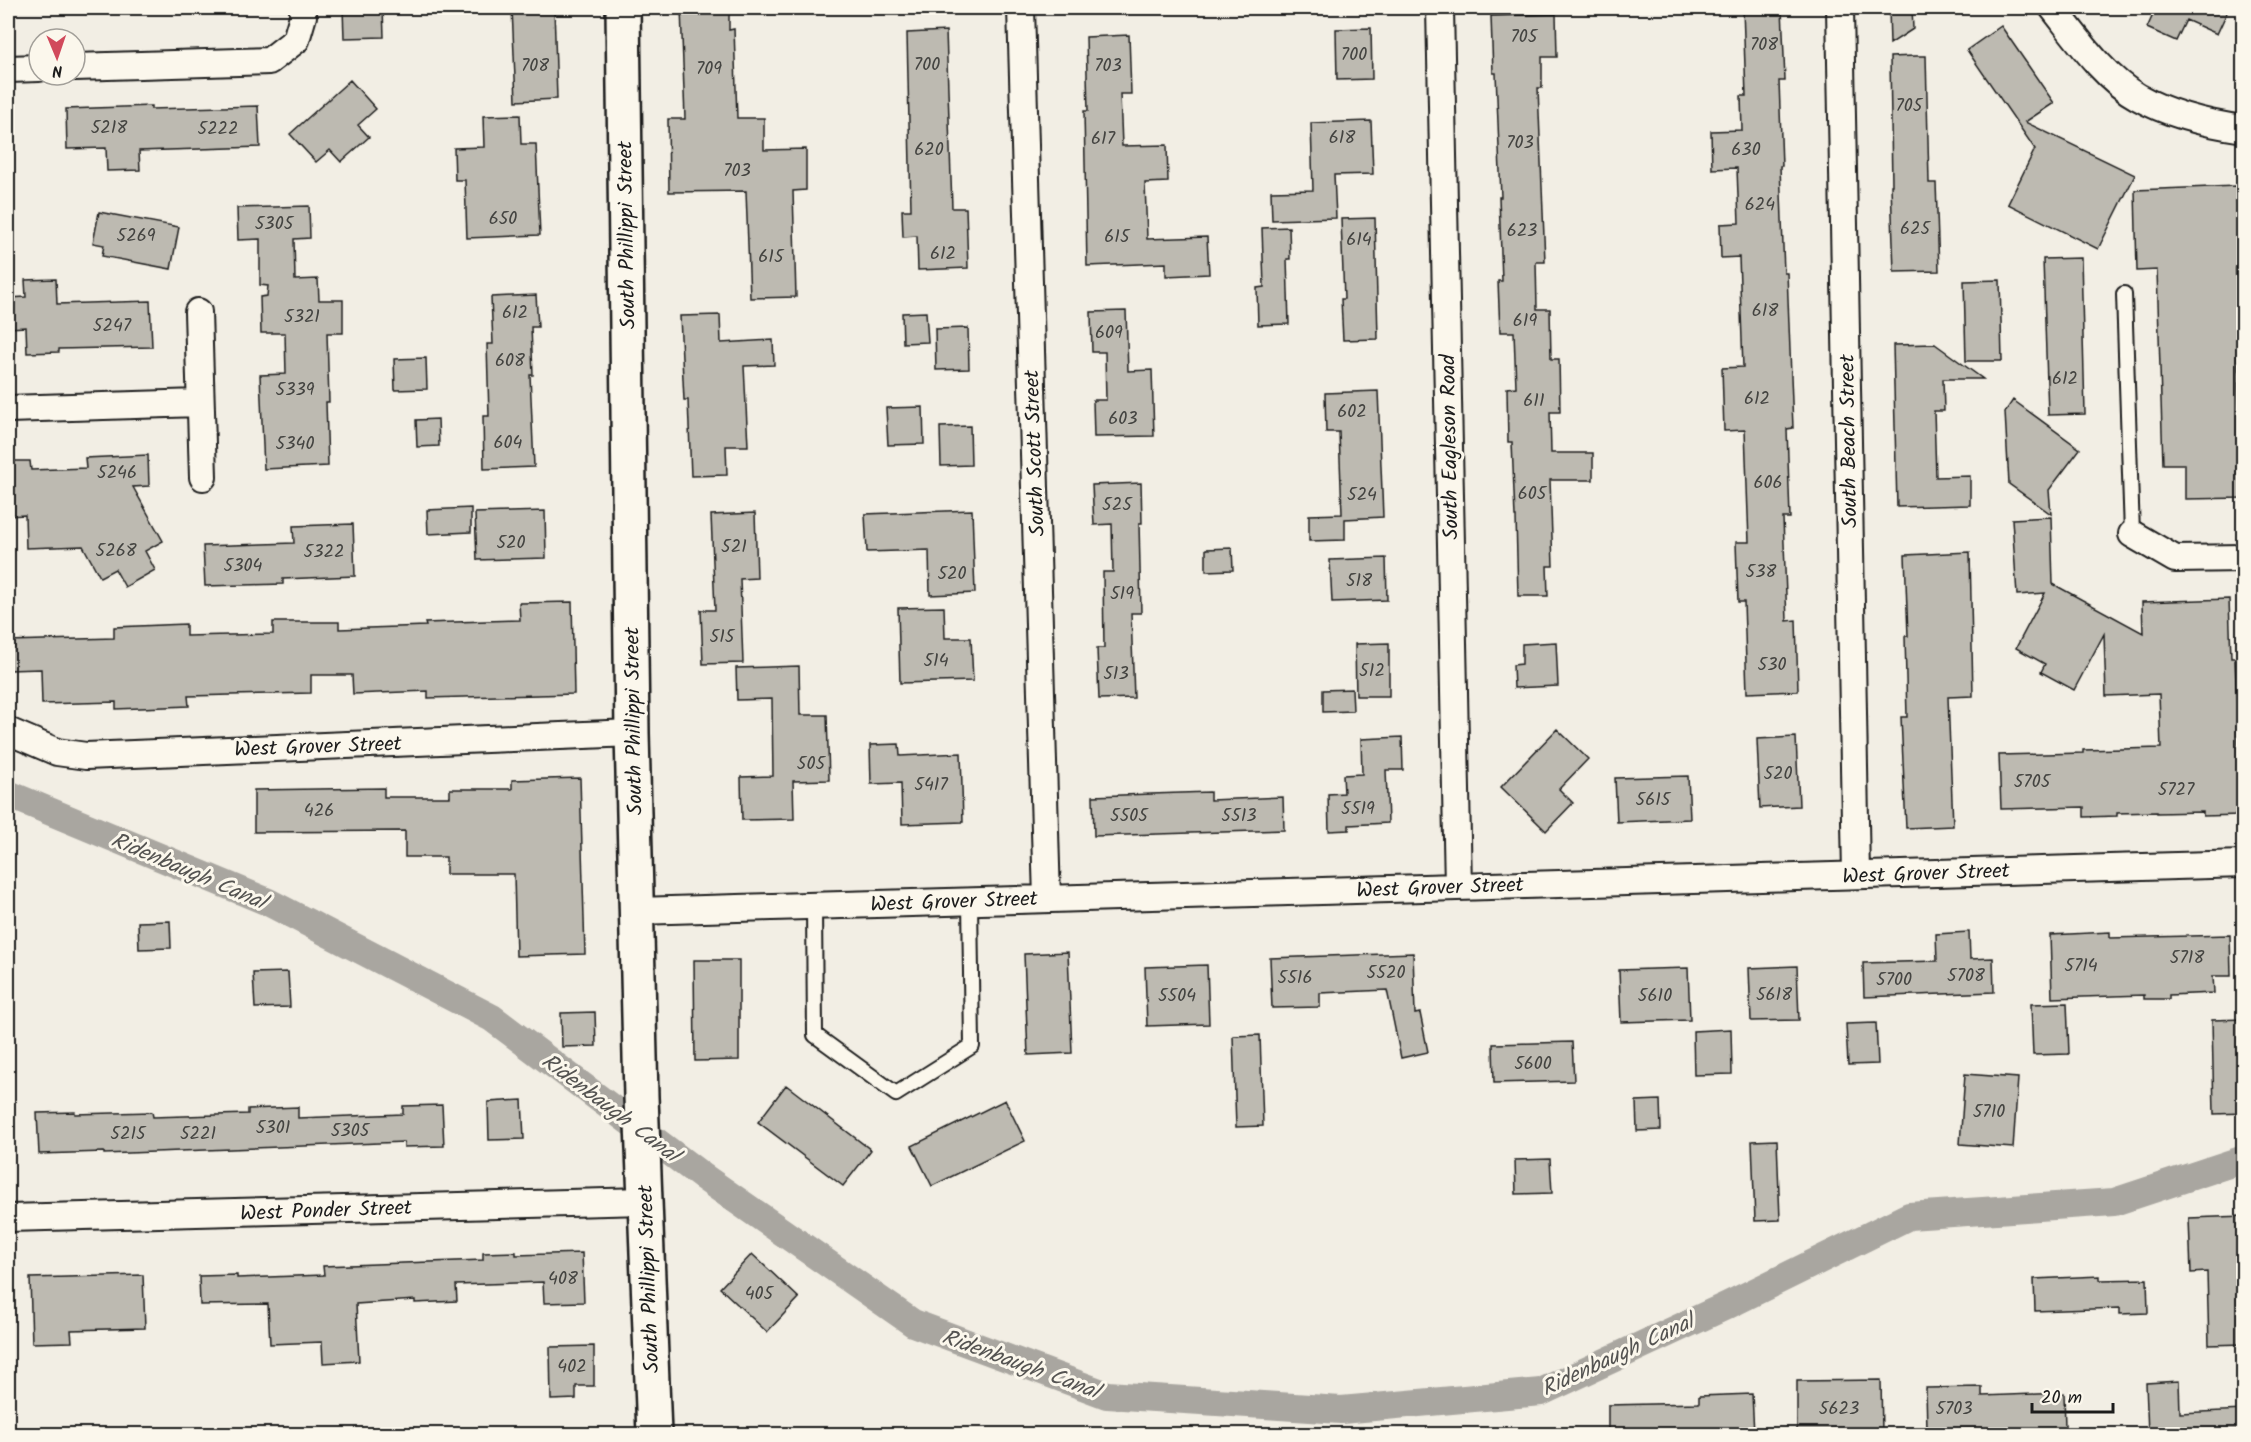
<svg xmlns="http://www.w3.org/2000/svg" width="2251" height="1442" viewBox="0 0 2251 1442" font-family="Kalam,sans-serif">
  <style>
    .lines { fill: none; stroke-linecap: round; stroke-linejoin: round }
    .canal { stroke: #a9a6a0; stroke-width: 28 }
    .building { fill: #bdbab1; stroke: #1c1c1c; stroke-width: 1.5 }
    .lane-casing { stroke: #1c1c1c; stroke-width: 18 }
    .street-casing { stroke: #1c1c1c; stroke-width: 30 }
    .secondary-casing { stroke: #1c1c1c; stroke-width: 38 }
    .lane { stroke: #fbf7ec; stroke-width: 14 }
    .street { stroke: #fbf7ec; stroke-width: 26 }
    .secondary { stroke: #fbf7ec; stroke-width: 33 }
    .labels { text-anchor: middle; stroke-width: 6; stroke-linejoin: round; paint-order: stroke }
    .number-label { font-size: 18px; fill: #444441 }
    .street-label { font-size: 21px; fill: #1c1c1c; stroke: #fbf7ec }
    .water-label { font-size: 22px; font-style: italic; fill: #545351; stroke: #fbf7ec }
  </style>
  <rect width="100%" height="100%" fill="#f2eee4"/>
  <filter id="ink" filterUnits="userSpaceOnUse"><feTurbulence type="fractalNoise" baseFrequency=".0167" numOctaves="2"/><feDisplacementMap in="SourceGraphic" scale="12" xChannelSelector="R" yChannelSelector="G"/><feConvolveMatrix kernelMatrix="1 2 1 2 8 2 1 2 1" color-interpolation-filters="sRGB"/></filter>
  <g filter="url(#ink)">
    <g class="lines">
      <path class="canal" d="M8,794L268,902L492,1018L702,1176L913,1323L1107,1395L1341,1410L1541,1392L1728,1305L1909,1216L2114,1202L2244,1159"/>
    </g>
    <path class="building" d="M343,8H383L384,37L344,38Z
      M512,8H554L557,99L516,101Z
      M681,8H729V30L734,29L737,118H764V150L806,149V190L793,191L796,297L750,298L746,191L669,192L668,119H685Z
      M1743,8H1782L1785,81H1779L1782,166H1780L1784,273H1787L1793,428L1787,429L1790,518H1783L1787,621L1796,620L1798,691L1747,693L1744,602H1738L1736,542H1749L1745,430L1724,431L1722,368L1743,367L1739,257L1721,258L1720,224L1739,223L1737,168L1712,169L1711,131L1742,130L1741,96H1746Z
      M1889,8H1912L1913,29L1890,44Z
      M2156,8H2229L2217,34L2186,20L2176,41L2147,28Z
      M1556,14L1557,57H1542V88H1538L1545,262H1536L1537,309H1550L1551,359H1559L1560,412H1550L1551,453H1593V480H1550L1553,566H1547L1548,596H1518L1516,517H1515L1512,442H1508L1507,388L1516,387L1514,332H1500L1498,281H1502L1499,197H1501L1496,73H1493L1491,16Z
      M2001,26L2054,103L2025,122L2135,175L2098,249L2008,204L2035,149L1967,50Z
      M1371,28L1372,79L1337,80L1336,29Z
      M946,31L952,208H966L968,268L918,270L917,236L903,237L902,210H911L907,33Z
      M1129,35L1131,94H1120L1122,146L1167,145L1168,182L1145,183L1147,239L1207,237L1209,274L1166,276V263L1087,266L1084,111H1088L1086,37Z
      M1916,56H1926L1929,183H1936L1939,271L1894,272L1891,185H1892L1890,57Z
      M350,80L376,109L358,125L369,137L341,162L330,150L316,162L290,134Z
      M151,106V109L258,106L260,147L139,151L140,170L107,171L106,148L67,149L66,109Z
      M520,115L521,144H536L540,235L467,238L465,180H455L454,148L484,147L483,116Z
      M1371,121L1373,174L1334,175L1336,218L1272,220L1271,191L1313,190L1311,123Z
      M2236,186L2239,268H2236L2239,428H2244V498L2185,499V464H2163L2157,270L2137,271L2135,190Z
      M309,206L310,238L294,239L295,280L318,279L319,300H343V333H327L329,402H326L328,466L264,469L260,375L286,374L285,333H261L260,297L267,296L268,286L260,285V239L238,240L237,208Z
      M99,212L179,227L171,269L102,256L104,245L93,243Z
      M1375,218L1378,339L1343,340L1341,299H1344L1341,219Z
      M1289,227L1290,259H1287L1289,324L1258,325L1257,288L1264,287L1262,228Z
      M2081,258L2085,414L2048,415L2043,259Z
      M56,279L57,304L150,301L152,347L59,349V352L27,353L26,327L8,328V298L26,297L25,280Z
      M2000,280L2002,361H1966L1964,281Z
      M536,295L538,327H531L533,375H530L534,467L484,469L483,416H489L487,344H493L491,297Z
      M1126,311L1128,371L1152,370L1154,436L1094,437L1093,400H1106L1105,352H1092L1091,312Z
      M926,312L928,342L903,343L902,313Z
      M720,315L721,343L773,340L774,365L744,366L748,446H726L727,475L691,476L688,400H684L680,316Z
      M968,328L969,369L936,370L935,329Z
      M1935,344L1983,379H1943L1944,411H1934L1936,477L1970,476V505L1897,507L1893,345Z
      M426,358L427,389L395,390L394,359Z
      M1378,391L1383,517L1345,519V540L1309,541V515L1342,514L1339,432H1326L1325,393Z
      M2013,400L2080,449L2049,490L2051,514L2009,484L2005,412Z
      M923,407L924,444L888,445L886,408Z
      M438,419L439,446L417,447L416,420Z
      M970,426L971,465L941,466L940,427Z
      M148,455L149,486L133,487L163,541L145,551L155,570L125,587L115,569L100,577L83,546L26,548L25,515L8,516V461H30L31,470L86,468L85,458Z
      M1141,483L1142,523H1139L1141,613H1131L1134,698L1099,699L1097,648H1104L1103,572H1113L1112,524L1094,525L1092,485Z
      M471,508V532L428,534L427,510Z
      M972,510L975,593L930,595L929,550L867,552L865,514Z
      M545,511L546,558L477,560L475,513Z
      M755,513L757,578L740,579L743,663L703,664L701,610H715L711,515Z
      M2051,517L2053,584L2143,633L2142,602L2229,599L2231,658H2235L2241,815L2203,816V812L2157,813V812L2117,813V816L2084,817V807L2001,809L1999,755L2083,753V750L2161,748L2159,694L2106,696L2104,634L2074,690L2041,672L2045,664L2016,648L2045,593L2017,595L2012,519Z
      M353,524L355,576L283,579V584L205,586L203,546L294,543L293,526Z
      M1232,548L1233,570L1206,571V549Z
      M1970,552L1973,696L1948,697L1953,826L1906,828L1901,717H1907L1905,636H1908L1905,555Z
      M1386,558L1387,600L1332,602L1330,560Z
      M572,602L574,694L428,698V691L353,694L352,675H311V693L188,696L189,706L116,709V702L42,704L41,669L8,670V641L114,638V627L186,624V636L273,634V622H339V629L426,626L425,623L520,620L519,603Z
      M944,607L945,638H971L973,681L900,683L898,608Z
      M1556,642L1558,686L1514,688L1513,665L1522,664V644Z
      M1389,643V696H1356L1355,644Z
      M799,666L800,715H827L829,780L793,781L794,819L742,820L741,777L773,776L772,699L737,700L736,668Z
      M1352,689L1353,711L1323,712V690Z
      M1557,729L1588,759L1559,789L1573,803L1546,831L1501,787Z
      M1402,737L1403,770H1386L1388,823L1349,825V830L1329,831L1328,794L1344,793L1343,775L1362,774L1361,739Z
      M1796,737L1799,806L1760,808L1757,739Z
      M899,744L900,756L961,753L963,822L902,824L901,783L871,784L870,745Z
      M1688,776L1690,819L1617,822L1615,778Z
      M580,778L585,954L516,956L514,874H446V857H405V831L254,832V790L384,788V797H450V789H512V780Z
      M1210,792V800L1283,797L1284,830L1094,836L1093,796Z
      M170,921L171,948L139,949L138,922Z
      M1969,932L1970,959L1993,958L1994,992L1864,997L1863,963L1937,961L1936,934Z
      M2110,932V938L2230,935L2231,976H2213L2214,993L2169,995V999H2144V995L2052,998L2050,935Z
      M1068,952L1072,1053L1028,1055L1024,954Z
      M1413,953L1415,1014L1420,1013L1428,1052L1401,1058L1387,990L1320,993V1007L1272,1008L1270,958Z
      M694,960H739V1060L695,1061Z
      M1207,965L1209,1024L1147,1026L1145,967Z
      M1797,966L1799,1020L1751,1021L1749,968Z
      M1688,968L1690,1020L1621,1022L1619,970Z
      M288,972L290,1007L255,1008L253,973Z
      M2067,1003L2069,1054L2033,1055L2031,1004Z
      M595,1012L596,1046L562,1047L561,1013Z
      M2244,1019V1113L2214,1114L2212,1020Z
      M1876,1023L1878,1064L1848,1065L1846,1024Z
      M1731,1029L1732,1074L1694,1075L1693,1031Z
      M1260,1035L1263,1126L1236,1127L1233,1036Z
      M1572,1042L1574,1081L1494,1083L1493,1044Z
      M1965,1074L2018,1078L2013,1148L1960,1144Z
      M786,1085L871,1150L843,1186L758,1122Z
      M522,1100L524,1139L489,1140L488,1102Z
      M1005,1100L1025,1141L932,1186L912,1146Z
      M1660,1100L1661,1130L1637,1131L1636,1101Z
      M442,1105L444,1146L404,1147V1142L104,1154V1152L39,1154L37,1113L75,1112V1114L152,1112L153,1117L248,1114V1109L298,1107V1118L403,1114V1106Z
      M1777,1140L1780,1220L1755,1221L1752,1141Z
      M1550,1159L1552,1193L1516,1194L1515,1160Z
      M2244,1216V1344L2209,1345L2207,1272L2191,1273L2189,1218Z
      M516,1252V1255L582,1253L584,1302L544,1303L543,1282L456,1285L457,1301L415,1303V1300L356,1304L359,1361L323,1363L322,1342L270,1344L268,1304L200,1305L199,1276L237,1275V1278L324,1275L323,1266L483,1260V1253Z
      M752,1254L799,1298L767,1332L720,1288Z
      M143,1275L145,1328L71,1330L72,1342L32,1343L30,1278Z
      M2100,1276V1280L2147,1279L2148,1313L2120,1314V1308L2035,1311L2034,1279Z
      M594,1346V1386H576V1399L551,1400L550,1347Z
      M1881,1380L1882,1434H1797V1381Z
      M2179,1381L2180,1413L2244,1410V1434H2148L2146,1383Z
      M1982,1387V1396L2064,1393L2065,1428L2008,1430V1428L1927,1430L1926,1388Z
      M1752,1394L1754,1434H1608V1405L1699,1403V1396Z"/>
    <g class="lines">
      <g class="lane-casing">
        <path id="lane" d="M2124,294L2132,534
          M814,905L815,1035L896,1094L972,1046L970,901"/>
      </g>
      <g class="street-casing">
        <path id="street" d="M1021,8L1047,899
          M1440,8L1458,887
          M1840,8L1856,875
          M2053,8C2077,38 2104,78 2138,97C2170,115 2208,124 2244,129
          M75,67L269,61L296,40L303,16V8
          M8,69L39,68
          M198,312L203,477
          M8,409L199,403
          M2132,534L2175,559L2244,558
          M8,731L57,752L86,756L632,733
          M637,911L2244,864
          M8,1218L645,1201"/>
      </g>
      <g class="secondary-casing">
        <path id="secondary" d="M623,8L632,733L641,1097L654,1434"/>
      </g>
      <use href="#lane" class="lane"/>
      <use href="#street" class="street"/>
      <use href="#secondary" class="secondary"/>
    </g>
  </g>
  <g class="labels">
    <g class="number-label">
      <text x="1524" y="42">705</text>
      <text x="1764" y="50">708</text>
      <text x="1354" y="60">700</text>
      <text x="927" y="70">700</text>
      <text x="535" y="71">708</text>
      <text x="1108" y="71">703</text>
      <text x="709" y="74">709</text>
      <text x="1909" y="111">705</text>
      <text x="109" y="133">5218</text>
      <text x="218" y="134">5222</text>
      <text x="1342" y="143">618</text>
      <text x="1103" y="144">617</text>
      <text x="1520" y="148">703</text>
      <text x="929" y="155">620</text>
      <text x="1746" y="155">630</text>
      <text x="737" y="176">703</text>
      <text x="1760" y="210">624</text>
      <text x="503" y="224">650</text>
      <text x="274" y="229">5305</text>
      <text x="1915" y="234">625</text>
      <text x="1522" y="236">623</text>
      <text x="136" y="241">5269</text>
      <text x="1117" y="242">615</text>
      <text x="1359" y="245">614</text>
      <text x="943" y="259">612</text>
      <text x="771" y="262">615</text>
      <text x="1765" y="316">618</text>
      <text x="515" y="318">612</text>
      <text x="302" y="322">5321</text>
      <text x="1525" y="326">619</text>
      <text x="112" y="331">5247</text>
      <text x="1109" y="338">609</text>
      <text x="510" y="366">608</text>
      <text x="2065" y="384">612</text>
      <text x="295" y="395">5339</text>
      <text x="1757" y="404">612</text>
      <text x="1534" y="406">611</text>
      <text x="1352" y="417">602</text>
      <text x="1123" y="424">603</text>
      <text x="508" y="448">604</text>
      <text x="295" y="449">5340</text>
      <text x="117" y="478">5246</text>
      <text x="1768" y="488">606</text>
      <text x="1532" y="499">605</text>
      <text x="1362" y="500">524</text>
      <text x="1117" y="510">525</text>
      <text x="511" y="548">520</text>
      <text x="734" y="552">521</text>
      <text x="116" y="556">5268</text>
      <text x="324" y="557">5322</text>
      <text x="243" y="571">5304</text>
      <text x="1761" y="577">538</text>
      <text x="952" y="579">520</text>
      <text x="1359" y="586">518</text>
      <text x="1122" y="599">519</text>
      <text x="722" y="642">515</text>
      <text x="936" y="666">514</text>
      <text x="1772" y="670">530</text>
      <text x="1372" y="676">512</text>
      <text x="1116" y="679">513</text>
      <text x="811" y="769">505</text>
      <text x="1778" y="779">520</text>
      <text x="2032" y="787">5705</text>
      <text x="931" y="790">5417</text>
      <text x="2176" y="795">5727</text>
      <text x="1653" y="805">5615</text>
      <text x="1358" y="814">5519</text>
      <text x="319" y="816">426</text>
      <text x="1129" y="821">5505</text>
      <text x="1239" y="821">5513</text>
      <text x="2187" y="963">5718</text>
      <text x="2081" y="971">5714</text>
      <text x="1386" y="978">5520</text>
      <text x="1966" y="981">5708</text>
      <text x="1295" y="983">5516</text>
      <text x="1894" y="985">5700</text>
      <text x="1774" y="1000">5618</text>
      <text x="1177" y="1001">5504</text>
      <text x="1655" y="1001">5610</text>
      <text x="1533" y="1069">5600</text>
      <text x="1989" y="1117">5710</text>
      <text x="273" y="1133">5301</text>
      <text x="350" y="1136">5305</text>
      <text x="128" y="1139">5215</text>
      <text x="198" y="1139">5221</text>
      <text x="563" y="1284">408</text>
      <text x="759" y="1299">405</text>
      <text x="572" y="1372">402</text>
      <text x="1839" y="1414">5623</text>
      <text x="1954" y="1414">5703</text>
    </g>
    <g class="street-label">
      <text transform="translate(626 235) rotate(-91)" y="7">South Phillippi Street</text>
      <text transform="translate(1848 441) rotate(-91)" y="7">South Beach Street</text>
      <text transform="translate(1449 447) rotate(-91)" y="7">South Eagleson Road</text>
      <text transform="translate(1034 453) rotate(-92)" y="7">South Scott Street</text>
      <text transform="translate(633 721) rotate(-91)" y="7">South Phillippi Street</text>
      <text transform="translate(318 746) rotate(-2)" y="7">West Grover Street</text>
      <text transform="translate(1926 873) rotate(-2)" y="7">West Grover Street</text>
      <text transform="translate(1440 887) rotate(-2)" y="7">West Grover Street</text>
      <text transform="translate(954 901) rotate(-2)" y="7">West Grover Street</text>
      <text transform="translate(326 1210) rotate(-2)" y="7">West Ponder Street</text>
      <text transform="translate(648 1279) rotate(-92)" y="7">South Phillippi Street</text>
    </g>
    <g class="water-label">
      <text transform="translate(189 870) rotate(23)" y="8">Ridenbaugh Canal</text>
      <text transform="translate(611 1107) rotate(37)" y="8">Ridenbaugh Canal</text>
      <text transform="translate(1617 1354) rotate(-25)" y="8">Ridenbaugh Canal</text>
      <text transform="translate(1021 1363) rotate(20)" y="8">Ridenbaugh Canal</text>
    </g>
  </g>
  <rect width="2251" height="1442" fill="none" stroke="#fbf7ec" stroke-width="30"/>
  <rect x="15" y="15" width="2221" height="1412" fill="none" stroke="#1c1c1c" stroke-width="2" filter="url(#ink)"/>
  <g transform="translate(57 57) rotate(178)"><circle r="28" fill="#fbf7ec" stroke="#a29f99" stroke-width="1.5"/>
  <path d="M0-4.5L10 22L0 15L-10 22Z" fill="#d1495b"/>
  <text y="-9" font-size="16" font-weight="bold" text-anchor="middle" fill="#1c1c1c">N</text>
  </g>
  <path d="M2032 1403v9h81v-9" fill="none" stroke="#1c1c1c" stroke-width="3"/>
  <text x="2041" y="1403" font-size="18" fill="#1c1c1c" stroke="#fbf7ec" stroke-width="4.5" paint-order="stroke">20 m</text>
</svg>
